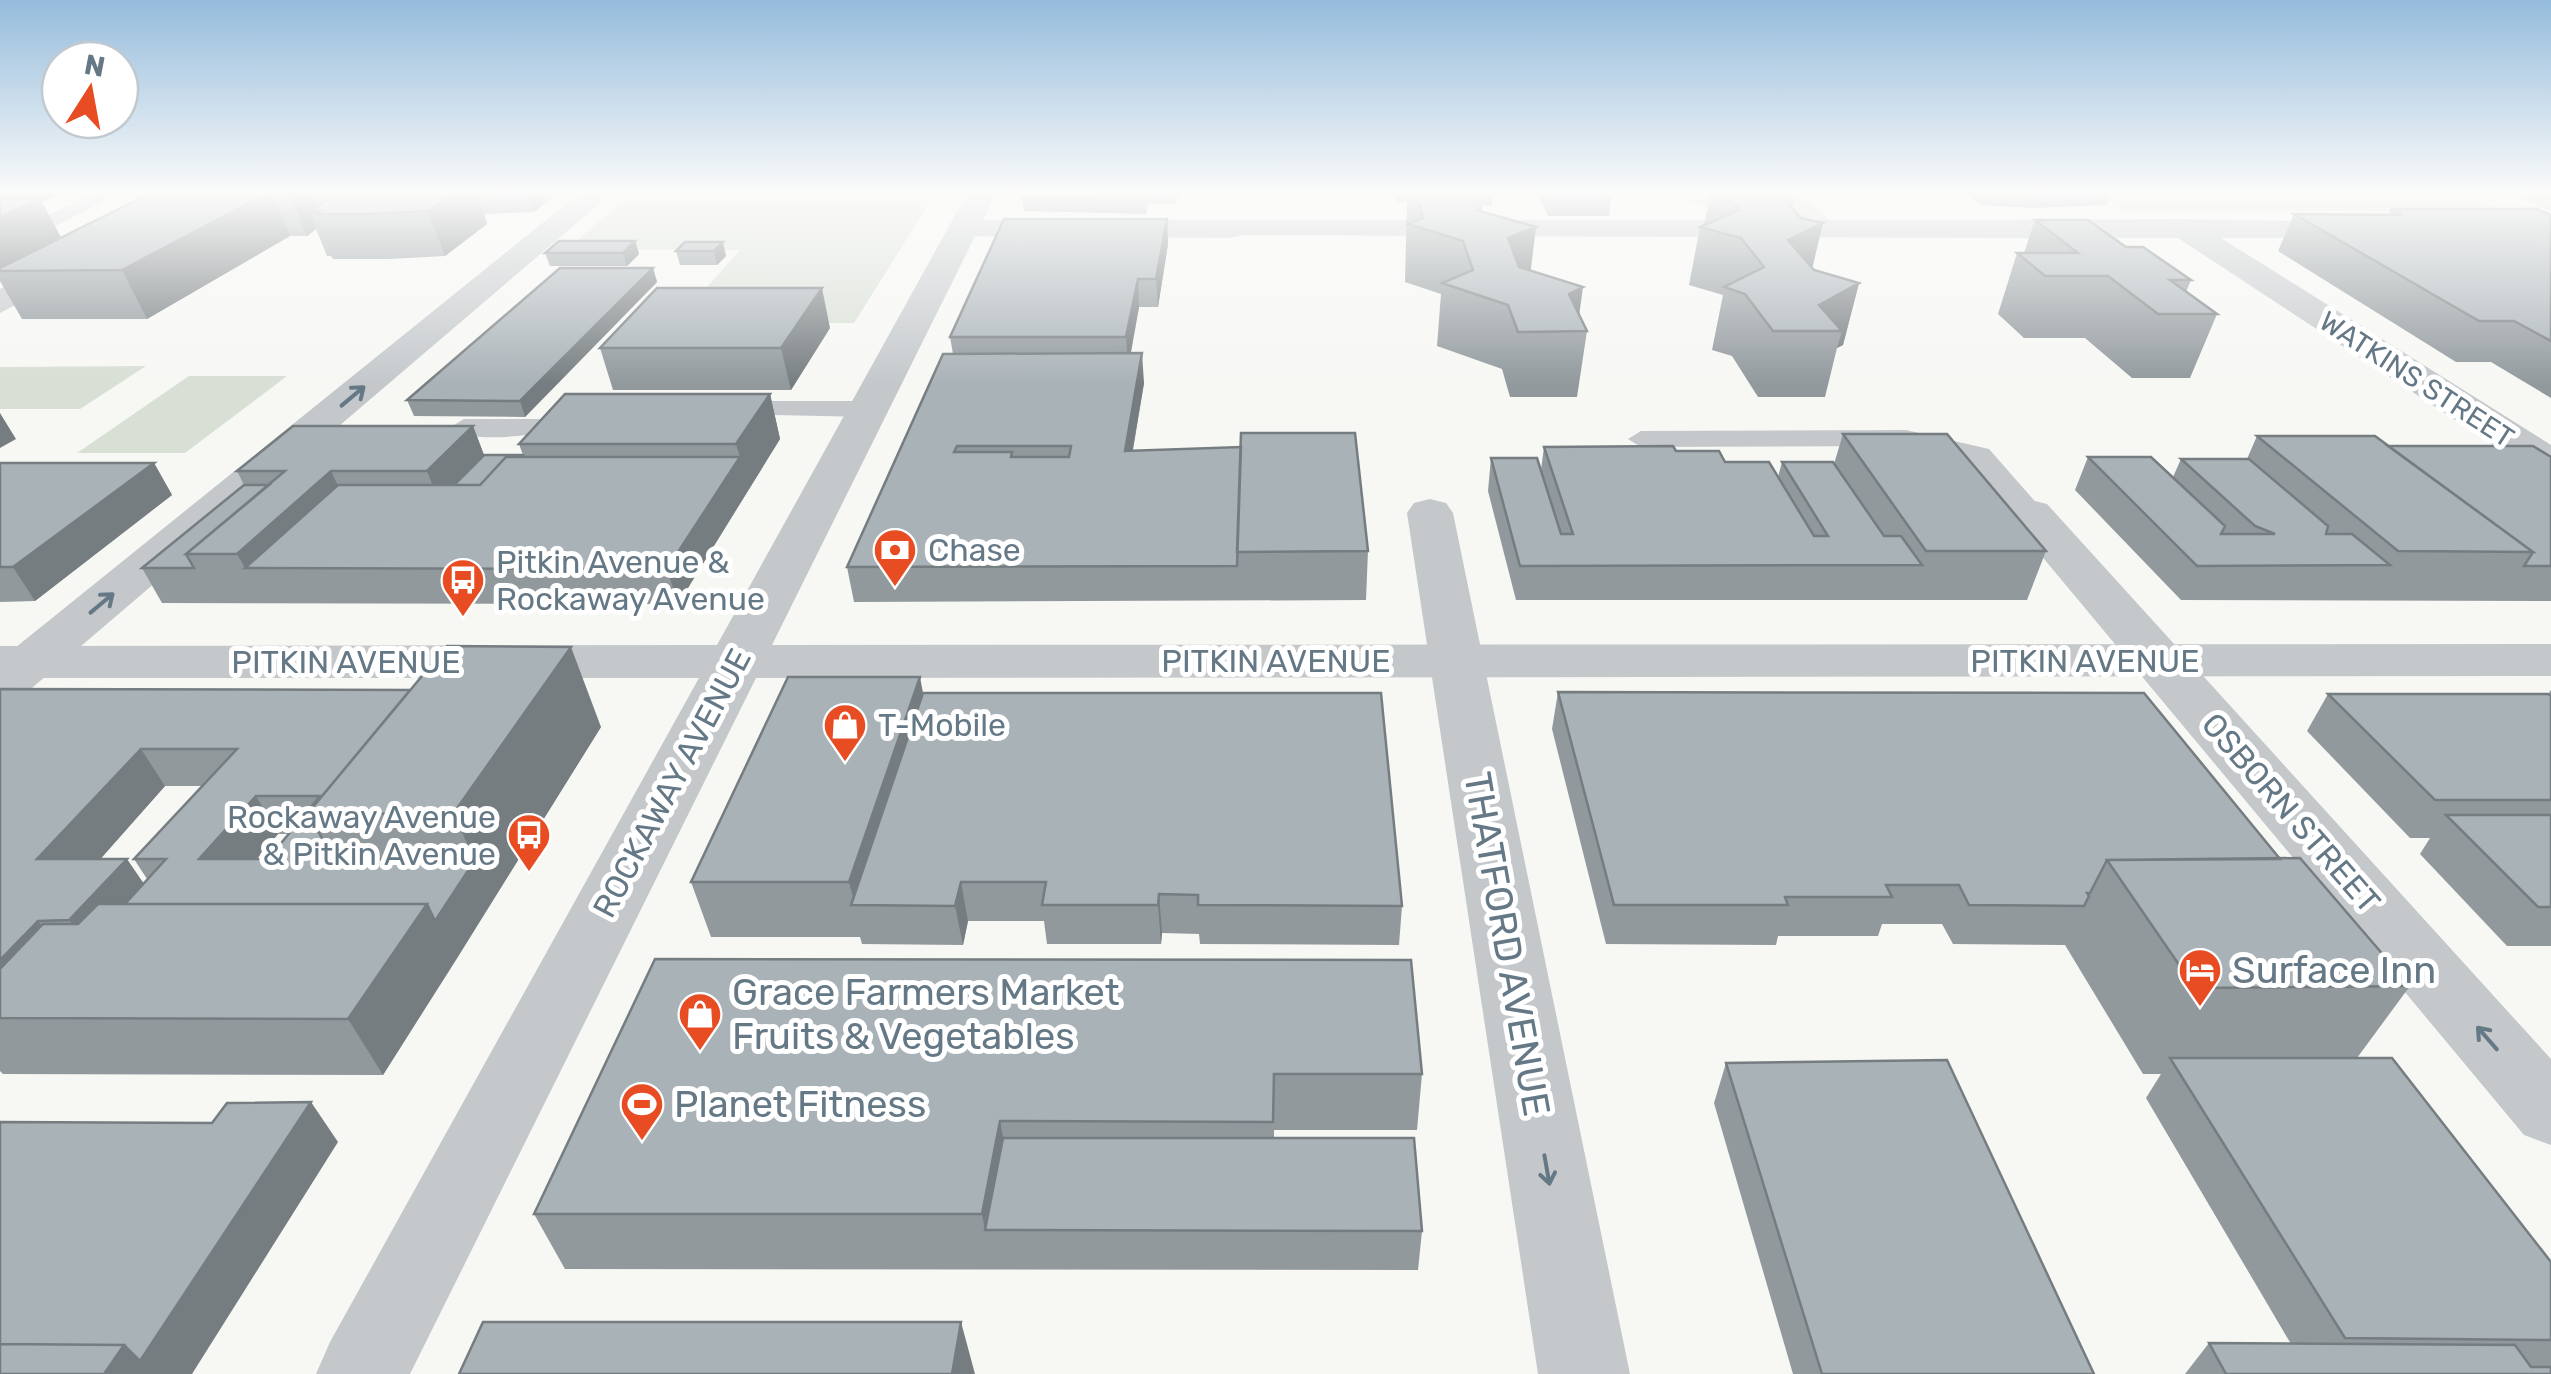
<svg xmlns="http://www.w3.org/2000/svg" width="2551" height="1374" viewBox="0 0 2551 1374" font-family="Rubik,sans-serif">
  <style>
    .green { fill: #d8dfd5 }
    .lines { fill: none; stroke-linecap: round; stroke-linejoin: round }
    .service { fill: #c4c8cb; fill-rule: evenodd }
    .pedestrian { fill: #c4c8cb; fill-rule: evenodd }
    .minor { fill: #c4c8cb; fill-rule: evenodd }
    .tertiary { fill: #c4c8cb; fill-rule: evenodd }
    .wall { fill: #91999d; fill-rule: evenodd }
    .shaded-wall { fill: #767d80 }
    .building { fill: #a9b2b7; stroke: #767d80; stroke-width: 2.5; fill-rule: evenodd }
    .oneway { stroke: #657886 }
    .labels { text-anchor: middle; stroke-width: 10; stroke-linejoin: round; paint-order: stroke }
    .far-street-label { font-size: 28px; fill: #657886; stroke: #fff }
    .poi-label { font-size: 32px; fill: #657886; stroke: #fff; text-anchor: start }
    .street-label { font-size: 32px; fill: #657886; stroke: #fff }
    .near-street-label { font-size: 38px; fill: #657886; stroke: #fff }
    .near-poi-label { font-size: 38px; fill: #657886; stroke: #fff; text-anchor: start }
  </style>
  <rect width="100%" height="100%" fill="#f7f7f4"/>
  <path class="green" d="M634,192H936L854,323L676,322L740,250L567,249Z
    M1662,192H1801L1830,221L1708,208Z
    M2097,192H2462L2503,211H2125Z
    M146,366L80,409H0V367Z
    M189,376H287L185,453H77Z"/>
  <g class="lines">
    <path class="service" d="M97,192H122L48,230L0,233V221L38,220Z
      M728,401H869L882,409L869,417L719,414L715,409L719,404Z
      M582,410L595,418L591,424C564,430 469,449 451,427L464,419H544Z
      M1906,430L1989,449L2046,514L2041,520H2021L1970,461L1906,446L1641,447L1628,439L1641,431Z"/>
    <path class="pedestrian" d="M1229,220H1993L2003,223L2008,229L2003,235L1993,238L1219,235L1214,229L1219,223Z"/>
    <path class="minor" d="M189,192H226L222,198L0,313V289Z
      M581,192H613L19,699L0,704V660Z
      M2516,192H2551V211L2520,198Z
      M2183,219L2374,222L2378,229L2374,236L2363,238H2221L2551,445V477L2536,473L2178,238H1993L1982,236L1978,229L1982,222L1993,220Z
      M964,220H1229L1240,222L1244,229L1240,236L1229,238L953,236L949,229L953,222Z
      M1430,499L1446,503L1453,513L1630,1374H1538L1407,513L1414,503Z
      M2031,500L2047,504L2551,1059V1145L2524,1135L2015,524L2008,514L2015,504Z"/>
    <path class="tertiary" d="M968,192H997L772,645L2551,644V676L756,678L410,1374H316L330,1342L699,678H0V646L717,645Z"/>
  </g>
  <path class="wall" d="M0,192H63L42,202L61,238L153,192H554L555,195L534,212L484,214L487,224L445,256L389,259H333L331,256H327L316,229L307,236H290L147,319H22L0,281Z
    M1025,192H1179L1176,204H1148L1146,214L1024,211L1022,198Z
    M1394,192H1529H1501L1500,197H1492V206L1482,205V212L1531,271L1579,315L1587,331L1577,397H1510L1502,369L1437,346L1441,294L1405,282L1407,202H1396Z
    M1537,192H1612L1609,216H1548Z
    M1711,192H1785L1794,201L1792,208L1812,268L1814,270L1859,283L1843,345L1837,348L1825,397H1758L1732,356L1712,350L1723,295L1689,285L1700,227L1704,225Z
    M1965,192H2112L2107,205L2032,208L1981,205Z
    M2391,209L2551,215V398L2491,362H2456L2278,251L2294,214L2388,215Z
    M1167,219L1168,244L1158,307H1139L1131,353L1144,383L1133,450L1368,551L1366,600L854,602L847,567L953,354L950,337Z
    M2035,220L2126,247L2191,280L2186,292L2217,314L2190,378H2132L2085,338H2024L1998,314L2017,253H2024Z
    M635,241L639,254L627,266H550L545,253Z
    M685,242L726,256L717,265H680L676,251Z
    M653,268L657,282L525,417L414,416L407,400Z
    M830,328L791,390H613L600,348Z
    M770,394L780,439L678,604L162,603L142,568L244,485L237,471L473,426L484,455H523L519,444Z
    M1843,434L2046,551L2027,600H1516L1488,491L1491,458L1541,470L1544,447L1676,451L1725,462L1778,477L1782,462L1834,464Z
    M2257,436L2551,457V601L2181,600L2075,490L2088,457L2173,477L2181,459H2247Z
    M0,463H154L172,495L35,601L0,602Z
    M0,689L601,727L383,1075L3,1074L0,1071ZM165,786H202L134,859L147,879L144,883L100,859ZM278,834H289L268,859H257Z
    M2551,690V946H2507L2420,854L2430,838H2410L2307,731L2328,694H2548Z
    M1558,692L2280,859L2410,986L2357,1058L2551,1262V1374H2185L2209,1343L2291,1344L2146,1098L2161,1074H2143L2065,945L1953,944L1942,924H1882L1878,936H1778L1776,945L1606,944L1552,729Z
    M923,693L1402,906L1399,945L1200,944L1199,934L1162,933L1161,944H1047L1044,921H968L963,945L862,944L860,937H711L691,882Z
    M655,959L1422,1074L1417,1130H1274V1138L1422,1231L1418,1270L565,1269L534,1214Z
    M1726,1063L2094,1374H1793L1714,1103Z"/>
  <path class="shaded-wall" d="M12,192H63L42,202L64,243L0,271V217L20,208Z
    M271,192L290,236L147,319L122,270Z
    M289,192H311L320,214L319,211H309L316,229L307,236Z
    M455,192H477L487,224L445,256L428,211Z
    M528,192H554L555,195L534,212Z
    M1167,219L1168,244L1158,307L1156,279Z
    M1823,223L1809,282L1788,240Z
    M1536,227L1529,285L1502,298L1508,238Z
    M635,241L639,254L627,266L623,253Z
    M723,242L726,256L717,265L714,251Z
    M653,268L657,282L525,417L520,401Z
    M1138,279L1139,307L1128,366L1126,337Z
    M1859,283L1843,345L1837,348L1842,331L1819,305Z
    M1583,287L1577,331L1569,294Z
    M822,288L830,328L791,390L781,348Z
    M1142,353L1144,383L1127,483L1125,451Z
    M770,394L780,439L678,604L667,569L740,457L736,444Z
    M0,413L16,439L0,448Z
    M473,426L490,471L439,501L427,471Z
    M154,463L172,495L35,601L13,567Z
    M331,471L353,518L245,568L237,554Z
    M571,647L601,727L456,960L435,921L475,860L453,814Z
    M920,677L930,730L855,905L849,882Z
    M141,749L165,786L66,898L37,859Z
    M256,796L278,834L224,897L199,859Z
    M328,849L349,887L319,859Z
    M127,859L153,897L98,959L69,920Z
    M961,882L968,921L963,945L955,906Z
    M1159,894L1162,933L1161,944L1158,905Z
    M427,904L456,960L383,1075L348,1019Z
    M38,921L68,960L0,1017V960Z
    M311,1102L338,1142L192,1374H104L124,1345Z
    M1000,1121L1011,1177L985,1230L982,1214Z
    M961,1322L975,1374H952Z"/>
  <path class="building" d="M153,192H270L122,270L0,271V268Z
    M363,192H455L428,211L371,214H314L319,211H309L337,194H360Z
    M1025,192H1147L1145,201L1022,198Z
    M1409,192H1479L1482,202H1472L1476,210L1536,227L1508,238L1519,267L1583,287L1569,294L1587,331L1518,332L1508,305L1442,283L1473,270L1463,241L1408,224L1423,218L1419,202H1411Z
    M1716,192H1785L1794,201H1786L1801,218L1823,223L1788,240L1814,270L1859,283L1819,305L1842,331H1773L1745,294L1724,287L1764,267L1741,238L1700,227L1739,210L1732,201H1723Z
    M0,199H40L0,217Z
    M2391,209H2537L2551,215V341L2514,321H2479L2294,214L2403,215Z
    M1004,219H1167L1156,279H1138L1126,337H950Z
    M2035,220H2088L2126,247H2143L2191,280H2170L2217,314H2158L2108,276H2045L2017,253H2078Z
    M559,241H635L623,253H545Z
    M685,242H723L714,251H676Z
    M560,268H653L520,401L407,400Z
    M657,288H822L781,348H600Z
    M1142,353L1125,451L1241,447L1237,566L847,567L943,354ZM957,446H1071L1069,457H1011L1012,452H954Z
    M565,394H770L736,444H519Z
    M293,426H473L427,471H331L237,554H186L285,471H237Z
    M1241,433H1355L1368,551L1237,552Z
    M1843,434H1947L2046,551H1926Z
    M2257,436H2375L2533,552L2398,551Z
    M1673,446L1676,451H1719L1725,462H1769L1814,536H1828L1782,462H1833L1884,536H1901L1922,565L1520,566L1491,458H1537L1561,534H1573L1544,447Z
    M2388,446H2533L2551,457V566H2524L2533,552Z
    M484,455H523L524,457H506L480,485H454Z
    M506,457H740L667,569L245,568L338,485H480Z
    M2088,457H2151L2225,526L2221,534H2275L2255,526L2181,459H2249L2328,526L2326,534H2352L2390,565L2197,566Z
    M0,463H154L13,567H0Z
    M244,485H269L186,554L194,568H142Z
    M447,646L571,647L453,814L308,813Z
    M788,677H920L849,882H691Z
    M0,689L410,690L308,813L328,849L319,859L475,860L435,921L427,904H125L166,859H134L237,749H141L37,859H127L69,920L38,921L0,960ZM256,796H320L268,859H199Z
    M1558,692L2144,693L2280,859L2107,860L2090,893H2087L2089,896L2084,906L1969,905L1959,885H1886L1892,897H1785L1788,905H1614Z
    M923,693H1381L1402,906L1198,905V895L1159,894L1158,905H1042L1046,882H961L955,906L851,905Z
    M2328,694H2548L2551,696V800H2435Z
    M2446,815H2551V907H2538Z
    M2300,858L2410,986L2195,988L2107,860Z
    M98,904H427L348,1019L0,1018V969L43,924H78Z
    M655,959L1411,960L1422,1074H1274L1273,1122L1000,1121L982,1214H534Z
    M2170,1058H2392L2551,1262V1340L2345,1338Z
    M1947,1060L2094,1374H1822L1726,1063Z
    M311,1102L140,1361L124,1345L0,1344V1122L212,1123L227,1103Z
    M1003,1138H1414L1422,1231L985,1230Z
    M483,1322H961L952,1374H459Z
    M2209,1343L2515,1345L2531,1367H2551V1374H2226Z
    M0,1344L124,1345L104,1374H0Z"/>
  <defs><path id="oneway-shaft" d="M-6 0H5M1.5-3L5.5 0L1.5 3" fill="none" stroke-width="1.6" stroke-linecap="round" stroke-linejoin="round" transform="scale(2.5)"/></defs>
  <g class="oneway">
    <use href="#oneway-shaft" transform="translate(353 396) rotate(-40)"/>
    <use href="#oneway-shaft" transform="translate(102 603) rotate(-40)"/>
    <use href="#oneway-shaft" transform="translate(2487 1038) rotate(-131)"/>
    <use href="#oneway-shaft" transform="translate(1547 1170) rotate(80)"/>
  </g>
  <linearGradient id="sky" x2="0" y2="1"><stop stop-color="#95bcdc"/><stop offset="0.5" stop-color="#fbfbfa"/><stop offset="1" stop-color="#fbfbfa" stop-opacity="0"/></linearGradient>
  <rect width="2551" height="385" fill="url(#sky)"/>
  <defs>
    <g id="bank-pin" transform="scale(2.25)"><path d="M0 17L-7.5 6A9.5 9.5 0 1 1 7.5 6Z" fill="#e84c23" stroke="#fff"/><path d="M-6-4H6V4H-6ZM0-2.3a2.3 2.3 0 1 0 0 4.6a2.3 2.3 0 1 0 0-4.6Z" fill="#fff"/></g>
    <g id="bus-pin" transform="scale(2.25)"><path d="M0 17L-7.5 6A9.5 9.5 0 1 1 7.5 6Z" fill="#e84c23" stroke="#fff"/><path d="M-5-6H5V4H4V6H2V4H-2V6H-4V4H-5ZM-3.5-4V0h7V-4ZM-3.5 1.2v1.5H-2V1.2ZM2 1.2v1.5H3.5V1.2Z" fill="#fff"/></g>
    <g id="shop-pin" transform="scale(2.25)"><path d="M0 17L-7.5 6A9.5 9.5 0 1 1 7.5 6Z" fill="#e84c23" stroke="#fff"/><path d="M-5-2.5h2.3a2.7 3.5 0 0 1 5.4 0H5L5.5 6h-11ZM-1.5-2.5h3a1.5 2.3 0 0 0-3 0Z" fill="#fff"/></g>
    <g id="hotel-pin" transform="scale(2.25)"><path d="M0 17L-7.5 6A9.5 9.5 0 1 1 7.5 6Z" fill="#e84c23" stroke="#fff"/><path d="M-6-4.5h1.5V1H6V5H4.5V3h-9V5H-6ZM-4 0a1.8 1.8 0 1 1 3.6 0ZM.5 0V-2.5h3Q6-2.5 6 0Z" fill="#fff"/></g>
    <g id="stadium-pin" transform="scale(2.25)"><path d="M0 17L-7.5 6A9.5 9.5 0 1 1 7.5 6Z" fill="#e84c23" stroke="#fff"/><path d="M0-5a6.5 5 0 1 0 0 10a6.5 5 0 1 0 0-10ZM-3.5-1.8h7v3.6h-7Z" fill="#fff"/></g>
  </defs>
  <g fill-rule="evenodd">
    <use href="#bank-pin" x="895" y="550"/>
    <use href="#bus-pin" x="463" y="580"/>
    <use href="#shop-pin" x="845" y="725"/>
    <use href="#bus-pin" x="529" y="835"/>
    <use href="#hotel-pin" x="2200" y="970"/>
    <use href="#shop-pin" x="700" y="1014"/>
    <use href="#stadium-pin" x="642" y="1104"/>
  </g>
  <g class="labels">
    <g class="far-street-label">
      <text transform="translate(2417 379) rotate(33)" y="10">WATKINS STREET</text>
    </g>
    <g class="poi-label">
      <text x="928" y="561">Chase</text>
      <text x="496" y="573">Pitkin Avenue &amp;<tspan x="496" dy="37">Rockaway Avenue</tspan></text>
      <text x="878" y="736">T-Mobile</text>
      <text x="496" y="828" text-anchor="end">Rockaway Avenue<tspan x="496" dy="37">&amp; Pitkin Avenue</tspan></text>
    </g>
    <g class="street-label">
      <text x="1276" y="672">PITKIN AVENUE</text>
      <text x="2085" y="672">PITKIN AVENUE</text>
      <text x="346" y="673">PITKIN AVENUE</text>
      <text transform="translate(672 783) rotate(-62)" y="11">ROCKAWAY AVENUE</text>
      <text transform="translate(2291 813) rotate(49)" y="11">OSBORN STREET</text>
    </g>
    <g class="near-street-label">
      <text transform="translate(1507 944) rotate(80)" y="13">THATFORD AVENUE</text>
    </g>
    <g class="near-poi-label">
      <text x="2232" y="983">Surface Inn</text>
      <text x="732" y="1005">Grace Farmers Market<tspan x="732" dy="44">Fruits &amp; Vegetables</tspan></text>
      <text x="674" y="1117">Planet Fitness</text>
    </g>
  </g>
  <g transform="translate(90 90) rotate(11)"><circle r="48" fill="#ffffff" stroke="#c1c9cf" stroke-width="2.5"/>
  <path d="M0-8L18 38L0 25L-18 38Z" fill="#e84c23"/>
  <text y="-15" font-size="28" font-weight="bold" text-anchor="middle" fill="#657886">N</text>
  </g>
</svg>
